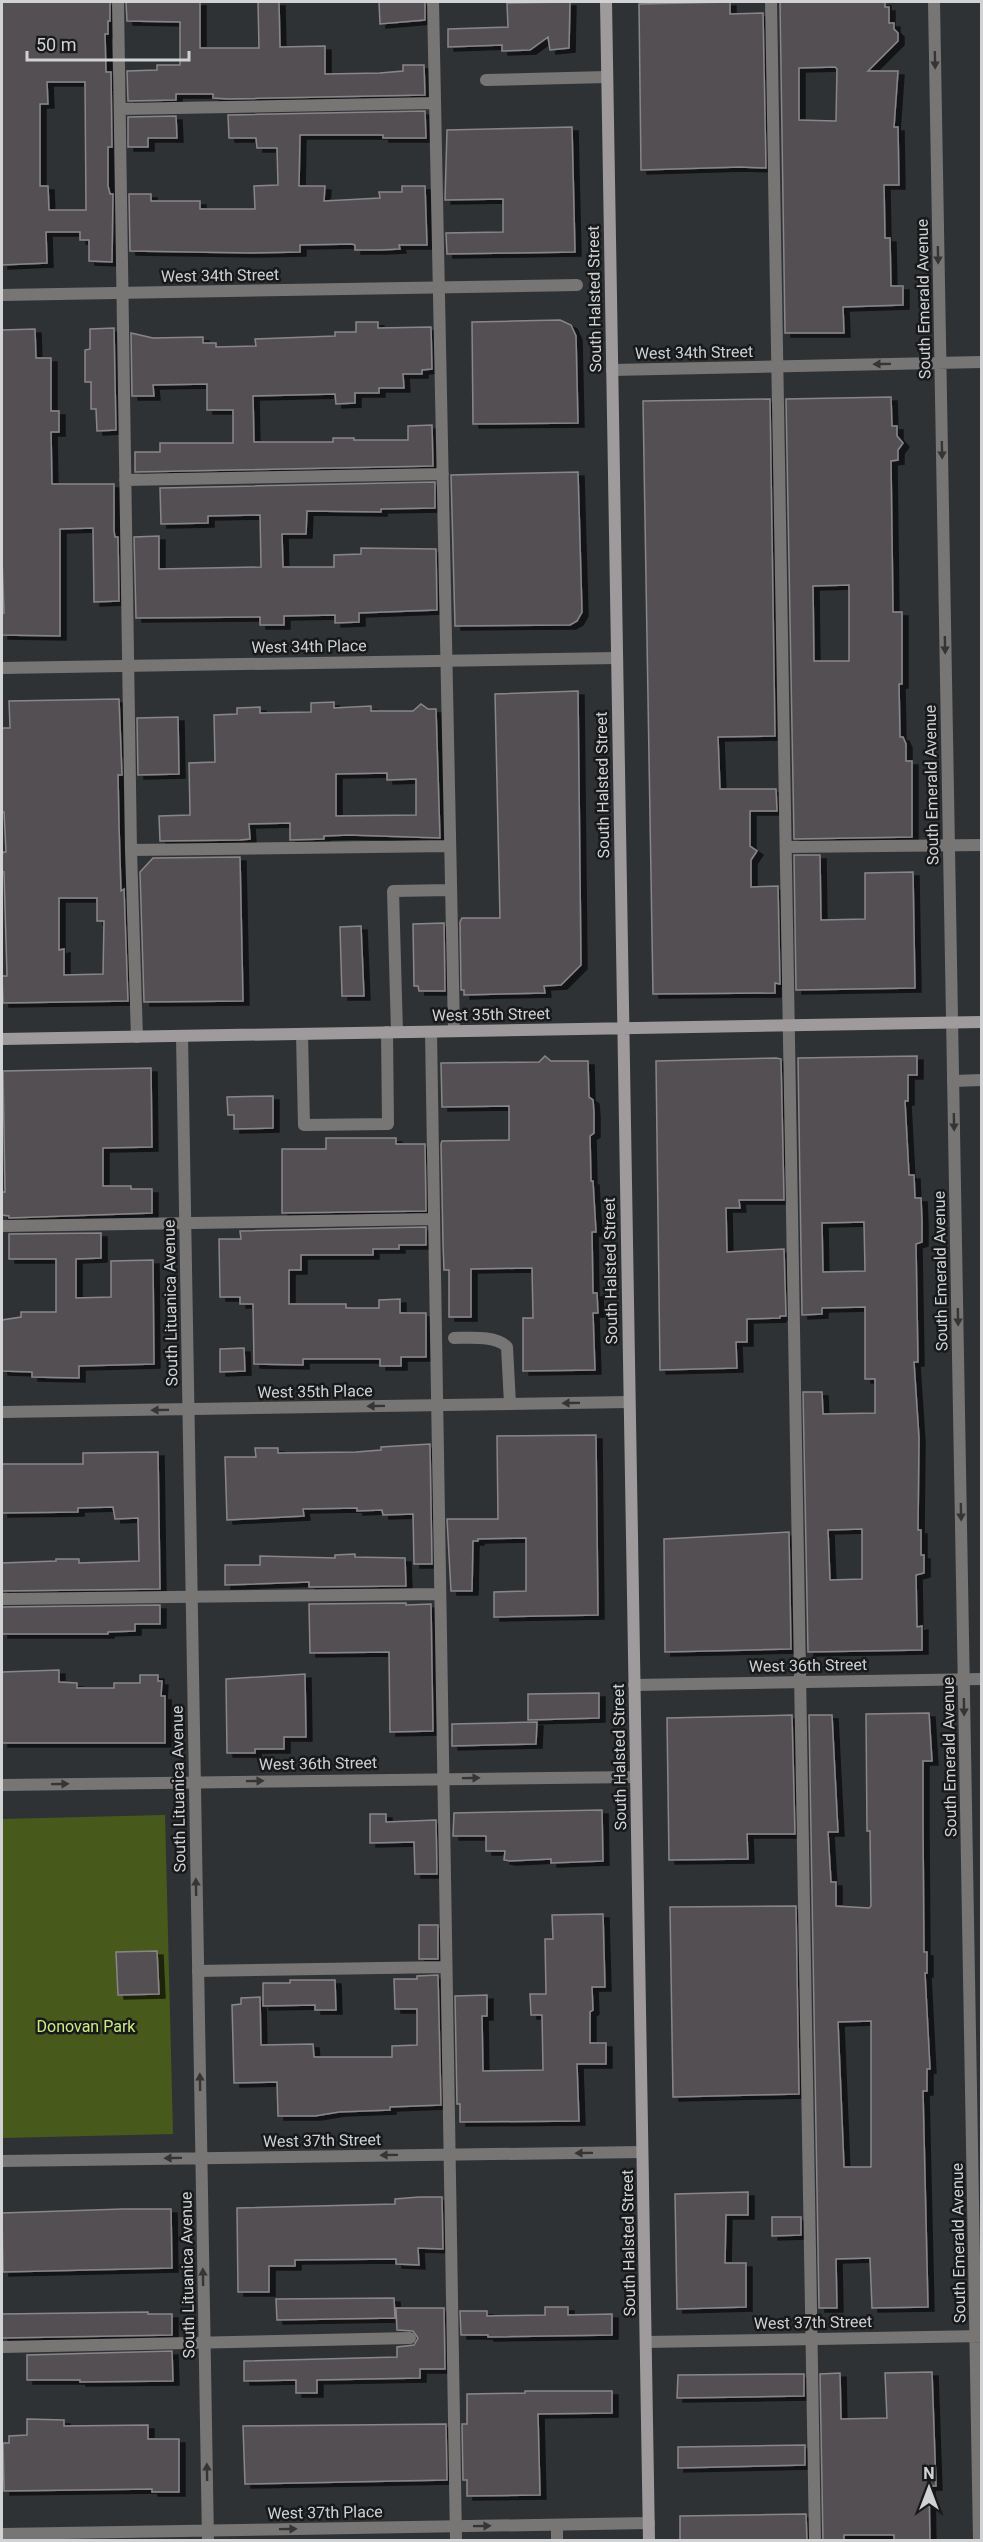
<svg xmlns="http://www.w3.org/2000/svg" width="983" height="2542" viewBox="0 0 983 2542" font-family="Roboto,sans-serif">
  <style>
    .green { fill: #485a1b }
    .building { fill: #535053; stroke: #898689; stroke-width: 1.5; fill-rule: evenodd; filter: url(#shadow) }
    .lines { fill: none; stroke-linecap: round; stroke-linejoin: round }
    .lane { stroke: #787575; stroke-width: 12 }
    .street { stroke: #787575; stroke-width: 12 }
    .secondary { stroke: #9f9b9c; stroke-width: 12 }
    .oneway { fill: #353536 }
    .labels { text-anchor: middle; stroke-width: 5; stroke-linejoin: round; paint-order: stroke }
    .street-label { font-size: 16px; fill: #d0d2d4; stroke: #18191b }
    .park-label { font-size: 16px; fill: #cbee80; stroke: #18191b }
  </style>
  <defs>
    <filter id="shadow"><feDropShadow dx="6" dy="4" stdDeviation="0" flood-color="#0009"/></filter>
  </defs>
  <rect width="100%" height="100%" fill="#2f3234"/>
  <path class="green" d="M165,1815L173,2134L2,2138V1819Z"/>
  <path class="building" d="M2,2H110V21H108V34H105L106,72H111L112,147H108V186L110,194H113L112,262L89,261V240H80V232H46L47,263L2,265ZM47,82H85L86,210H49L48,186H40V104H48Z
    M126,2H200V48H259L258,2H279L280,47L325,46V74L380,73L403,71V65H424L425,95L228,99L213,98V94H176V100L128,101L127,71L157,70V65H180V22L127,21Z
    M379,2H425V20L380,24Z
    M570,2L569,48L550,50L548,37L530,50L502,51V45L448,47V29L508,27L507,3Z
    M730,2V14L763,13L766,168L740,167L641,170L639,4Z
    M780,2H885V7H889V23H894V29L898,33V41L868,71H898L894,127H898L899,185H884L885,238H890L891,286H903V305L843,307L844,333H785ZM835,67L837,69L836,121L799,120V68Z
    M425,111L426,138H383V135H300L299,186H325L324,201L380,198L379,192H402V186H425L427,245H399L400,249L380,250H355V245L352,244L300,245V252L251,253L130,251L129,194H151V201H200V209H255L254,186L278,185L277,148H257L256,138H229L228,115Z
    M176,116L177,138H148V147H128V117Z
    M572,127L575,252L447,254L446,233L503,232V199L445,200L447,130Z
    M560,320L571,325L576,336L578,423L473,424L472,322Z
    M356,322H378V328L431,327L432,369L422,370V374H403L404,388H379V393H355V403L336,404L335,394L253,396L254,442H333V438H354V440H408V426L432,425L433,466L135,472V452H160V443H233V410H207V384L153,385L154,396H132L131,333L153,338L203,337V343H216V347L256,346L255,339L335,336V332H356Z
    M114,328L116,430L97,431L96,409H91V382H85V350L90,349V329Z
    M35,329L36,358H51V411H59V432H51L52,484H114V531L115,537H118L119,601L94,602L93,528L60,529V636L2,635V613H4L2,557V330Z
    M891,397L892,426H897V436L903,443L898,450V460L891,461L893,612H902V684H899L900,737H903L906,744V761H912V837L794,839L786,399ZM849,585V661H814L813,586Z
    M770,399L775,736L718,737L720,789H776L777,811H750V846L757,851L751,860V887L778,886L780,984L775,983V993L653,994L643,401Z
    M578,472L582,612L577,621L570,625L455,626L451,475Z
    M435,482V508L381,509V512L307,511L306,534H282L283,567H334V555L361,554V548L436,549L437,610L359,613V622L335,623V615L284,616V625H260V617L136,618L134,537L159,536V569L261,567L260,515L208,516V523L161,524L160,488Z
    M578,691L581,965L561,985L544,986L545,993L464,995V990H461L460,922L462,918H500L495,694Z
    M119,699L122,775H118L119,826L121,891L124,889L128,1001L3,1003L2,976H7L4,872L2,871V856L3,852H6L4,812H2V728H10L9,701ZM59,898H97V921H104L103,974L64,975V949L59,950Z
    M334,702V708L371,706V711H413L421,704L428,709H436L440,838L349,835L324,836V839L290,840V823L249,824L250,839L240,840L160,841L159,816L190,815L189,763L215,762L214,715L237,714V708L260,707V713L311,712V703ZM387,773V780L416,779V815L336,816V774Z
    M178,717L179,774L138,775L137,718Z
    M794,855H820L821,920L865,919V873L913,872L915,988L796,990Z
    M240,857L243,1001L144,1002L140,872L153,858Z
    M444,923L445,991H419L418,986H414L413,924Z
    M361,926L364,996H342L340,927Z
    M545,1056L551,1061H588L589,1097L593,1100L594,1113V1133L590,1136L591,1181H593L596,1232H592L593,1293H597L598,1313H593L595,1370L523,1371V1318H533L532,1268L471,1269V1317H449V1270H444L443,1244L441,1144L442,1141L509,1140V1106L442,1107L441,1063L539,1062Z
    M917,1056V1075H908V1101H905L909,1175H914L915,1198H921L922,1221V1242L916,1244L918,1362H914L919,1438L918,1530H921V1555H924V1573L916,1575L917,1627L922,1626V1650L808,1652L803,1392H822L823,1414L875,1413V1379H865V1307L822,1308V1314L802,1315L798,1058ZM864,1222L865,1271L823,1272L822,1223ZM862,1529V1579L830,1580L828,1530Z
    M776,1058L781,1059L784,1200H739L740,1208H726L727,1252L784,1249L786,1316H780V1318L747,1319V1342H736L737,1368L660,1370L656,1061Z
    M151,1068L152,1147L103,1148V1186H131V1189H152V1213L9,1218V1216L2,1215V1192H5L3,1071Z
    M273,1096V1128L234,1129V1115H228L227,1097Z
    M326,1138H396V1144H425L426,1211L282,1213V1149H326Z
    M426,1227V1245H399V1249H373V1255H301V1270H289V1304H346V1308H379V1300L400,1299V1313H426V1357H401V1366H380V1359H303V1365L254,1364L253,1304H240V1297H220L219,1239H241L240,1231Z
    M101,1233V1258L76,1259V1298L111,1297V1261L153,1260L154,1364L79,1366V1378L32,1377V1372L2,1371V1320L21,1317V1312H56V1259H9V1234Z
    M244,1348L245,1371L220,1372V1349Z
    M596,1435L598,1615L494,1617V1592L526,1591V1538L478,1539V1541H473L472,1591H451L447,1519H498L497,1436Z
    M430,1444L432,1564H414L413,1514L383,1515L382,1510L357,1511V1508L303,1509L304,1516L227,1520L225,1457H256L255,1448H278V1453L356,1452L381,1450V1447Z
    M158,1452L160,1589L2,1591V1563L56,1561V1559H79V1563L139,1561L138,1518L115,1519L113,1507L78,1508V1512L2,1513V1464H83V1453Z
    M789,1532L791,1649L665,1652L664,1539Z
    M355,1554V1557L405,1558L406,1586L309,1587V1582L225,1585V1565H260V1556L335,1558V1555Z
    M406,1603V1605L431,1604L433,1731L390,1732L389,1652L310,1653L309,1604Z
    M160,1605V1624H135V1631L108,1632V1634H2V1607Z
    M59,1670V1682L77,1683V1688H114V1683H140V1675H158V1681H162L161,1696H165V1743H2V1672Z
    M305,1674L306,1737H284V1749H255V1753H227L226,1679Z
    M599,1693V1718L528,1720V1694Z
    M929,1713L932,1761H923V1829L924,1952H927V1973H925L930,2069H927V2091H923L928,2307L872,2308L870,2258L836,2259L837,2308H819L809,1715H832L838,1832H828L831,1882H836V1906L869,1908L871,1906L870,1831H867L866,1714ZM871,2021V2167H844L838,2022Z
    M792,1715L795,1834H747L748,1859L669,1860L667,1718Z
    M537,1722L536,1744L452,1746V1724Z
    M602,1810L603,1861L551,1863V1859L510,1861L504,1860L505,1851H486V1836H453L454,1813Z
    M370,1814H386V1822L436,1820L437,1874H415L414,1842L370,1843Z
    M796,1906L799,2094L673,2097L670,1907Z
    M603,1914L605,1987H592L593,2010L590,2012V2043H606V2064H577L579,2121L460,2122V2104H457L455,1996L487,1995V2016H482L483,2071L543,2070L542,2015H531L530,1994H546L545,1939H553L552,1915Z
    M419,1925H438V1959H419Z
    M157,1951L159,1994L118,1995L116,1952Z
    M438,1975L441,2105L390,2107V2110L339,2112L315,2116H278L277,2082L234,2083L232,2005L241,2004V1998L260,1997L261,2045L313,2044L314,2057H392V2046L417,2045V2009H395L394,1979H417V1976Z
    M290,1980H335L336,2010H315V2005L263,2006V1983H290Z
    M748,2192V2215H726L725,2263H746V2307L677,2309L675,2194Z
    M419,2197H442L443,2249L418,2248L419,2265L396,2264V2259L295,2260V2266H269V2292H238L237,2208L395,2204V2199Z
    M123,2209H171L172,2268L3,2272L2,2213Z
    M772,2217H801V2235L772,2236Z
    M394,2298L395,2318L277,2320L276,2299Z
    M545,2307H568V2315L612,2314V2335L488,2337V2335H461L460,2311H487V2316L545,2315Z
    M396,2308H444L445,2369H420V2378L317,2380V2393H296V2380L244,2381V2361L397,2357V2347L414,2345L418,2338L413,2331L397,2330Z
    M148,2312V2314H172V2335L2,2338V2314Z
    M172,2351L173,2381L80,2382V2380H27V2355Z
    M932,2372L936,2486H929L930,2541H894V2535H844V2541H823L820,2374L840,2373L841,2419L887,2418L885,2373Z
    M799,2374H804V2396L677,2398L678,2375Z
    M525,2391H612V2413L538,2414L540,2495L467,2496V2480H463L462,2424H467V2394L525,2393Z
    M27,2419L64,2420V2426L148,2425V2439H179V2492H152V2489L4,2491L3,2443H9V2436L27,2435Z
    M446,2424L447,2480L245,2484L243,2426Z
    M805,2445V2465L678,2468V2447Z
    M806,2514L807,2541H680V2516Z"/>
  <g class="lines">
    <path class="lane" d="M118,2L131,850L137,1037
      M433,2L454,1031
      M771,2L815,2540
      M486,80L607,77
      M120,109L435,103
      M125,480L443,474
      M786,847L982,845
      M131,850L450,846
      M397,1032L393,891L451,890
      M431,1032L456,2540
      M302,1034L304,1125L388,1124L387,1032
      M953,1081L982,1080
      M2,1226L434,1219
      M454,1338C469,1338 496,1335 507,1347L510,1404
      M2,1599L440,1594
      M198,1971L446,1967
      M2,2347L410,2338
      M557,2525V2540"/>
    <path class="street" d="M934,2L979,2540
      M2,295L577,285
      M612,370L982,362
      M2,668L617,658
      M182,1036L208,2540
      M2,1412L629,1402
      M634,1685L982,1679
      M2,1785L636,1777
      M2,2161L642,2152
      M646,2342L982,2336
      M2,2534L649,2523"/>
    <path class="secondary" d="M606,2L649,2540
      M2,1039L982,1022"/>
  </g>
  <defs><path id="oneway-solid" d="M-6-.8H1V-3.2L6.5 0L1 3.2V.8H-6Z" transform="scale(1.5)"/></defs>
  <g class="oneway">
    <use href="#oneway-solid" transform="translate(935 60) rotate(89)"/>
    <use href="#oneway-solid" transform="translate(938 255) rotate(89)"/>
    <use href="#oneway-solid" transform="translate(882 364) rotate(179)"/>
    <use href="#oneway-solid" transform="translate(942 450) rotate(89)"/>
    <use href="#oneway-solid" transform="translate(945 645) rotate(89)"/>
    <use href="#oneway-solid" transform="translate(954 1122) rotate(89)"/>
    <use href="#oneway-solid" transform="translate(958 1317) rotate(89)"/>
    <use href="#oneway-solid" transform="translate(571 1403) rotate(179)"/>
    <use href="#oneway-solid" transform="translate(376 1406) rotate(179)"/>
    <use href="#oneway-solid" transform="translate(160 1410) rotate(179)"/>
    <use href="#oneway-solid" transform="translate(961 1512) rotate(89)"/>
    <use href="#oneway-solid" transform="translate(964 1707) rotate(89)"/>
    <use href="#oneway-solid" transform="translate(471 1778) rotate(-1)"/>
    <use href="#oneway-solid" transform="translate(255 1781) rotate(-1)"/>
    <use href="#oneway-solid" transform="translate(60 1784) rotate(-1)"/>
    <use href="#oneway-solid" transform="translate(196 1887) rotate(-91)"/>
    <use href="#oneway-solid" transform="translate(200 2082) rotate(-91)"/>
    <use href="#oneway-solid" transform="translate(584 2153) rotate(179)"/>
    <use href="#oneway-solid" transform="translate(389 2155) rotate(179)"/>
    <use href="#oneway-solid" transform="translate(173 2158) rotate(179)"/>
    <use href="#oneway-solid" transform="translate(203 2277) rotate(-91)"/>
    <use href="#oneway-solid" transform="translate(207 2472) rotate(-91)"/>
    <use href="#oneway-solid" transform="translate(482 2526) rotate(-1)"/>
    <use href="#oneway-solid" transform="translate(288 2529) rotate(-1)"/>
  </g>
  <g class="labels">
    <g class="street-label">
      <text transform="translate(220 275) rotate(-1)" y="6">West 34th Street</text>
      <text transform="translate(594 299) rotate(-91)" y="6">South Halsted Street</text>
      <text transform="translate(923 299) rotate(-91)" y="6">South Emerald Avenue</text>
      <text transform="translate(694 352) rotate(-1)" y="6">West 34th Street</text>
      <text transform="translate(309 646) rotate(-1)" y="6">West 34th Place</text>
      <text transform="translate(602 785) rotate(-91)" y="6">South Halsted Street</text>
      <text transform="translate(931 785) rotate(-91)" y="6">South Emerald Avenue</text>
      <text transform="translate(491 1014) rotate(-1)" y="6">West 35th Street</text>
      <text transform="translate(610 1271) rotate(-91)" y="6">South Halsted Street</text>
      <text transform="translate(940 1271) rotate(-91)" y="6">South Emerald Avenue</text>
      <text transform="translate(170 1303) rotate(-91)" y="6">South Lituanica Avenue</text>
      <text transform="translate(315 1391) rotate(-1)" y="6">West 35th Place</text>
      <text transform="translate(808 1665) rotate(-1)" y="6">West 36th Street</text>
      <text transform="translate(619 1757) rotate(-91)" y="6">South Halsted Street</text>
      <text transform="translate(949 1757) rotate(-91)" y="6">South Emerald Avenue</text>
      <text transform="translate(318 1763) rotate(-1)" y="6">West 36th Street</text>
      <text transform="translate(178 1789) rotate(-91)" y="6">South Lituanica Avenue</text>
      <text transform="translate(322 2140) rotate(-1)" y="6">West 37th Street</text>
      <text transform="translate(628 2243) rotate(-91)" y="6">South Halsted Street</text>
      <text transform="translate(958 2243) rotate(-91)" y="6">South Emerald Avenue</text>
      <text transform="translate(187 2275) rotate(-91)" y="6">South Lituanica Avenue</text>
      <text transform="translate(813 2322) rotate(-1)" y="6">West 37th Street</text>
      <text transform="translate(325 2512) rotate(-1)" y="6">West 37th Place</text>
    </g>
    <g class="park-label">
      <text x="86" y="2032">Donovan Park</text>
    </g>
  </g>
  <rect width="983" height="2542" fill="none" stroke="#d0d2d4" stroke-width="6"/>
  <g transform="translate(929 2488)" stroke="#18191b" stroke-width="4.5" paint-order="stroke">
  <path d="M0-4.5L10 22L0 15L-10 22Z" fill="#d0d2d4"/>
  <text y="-9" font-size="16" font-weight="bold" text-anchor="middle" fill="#d0d2d4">N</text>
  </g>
  <path d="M27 51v9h162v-9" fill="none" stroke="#d0d2d4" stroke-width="3"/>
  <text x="36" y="51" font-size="18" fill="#d0d2d4" stroke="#18191b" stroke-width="4.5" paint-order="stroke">50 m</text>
</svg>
